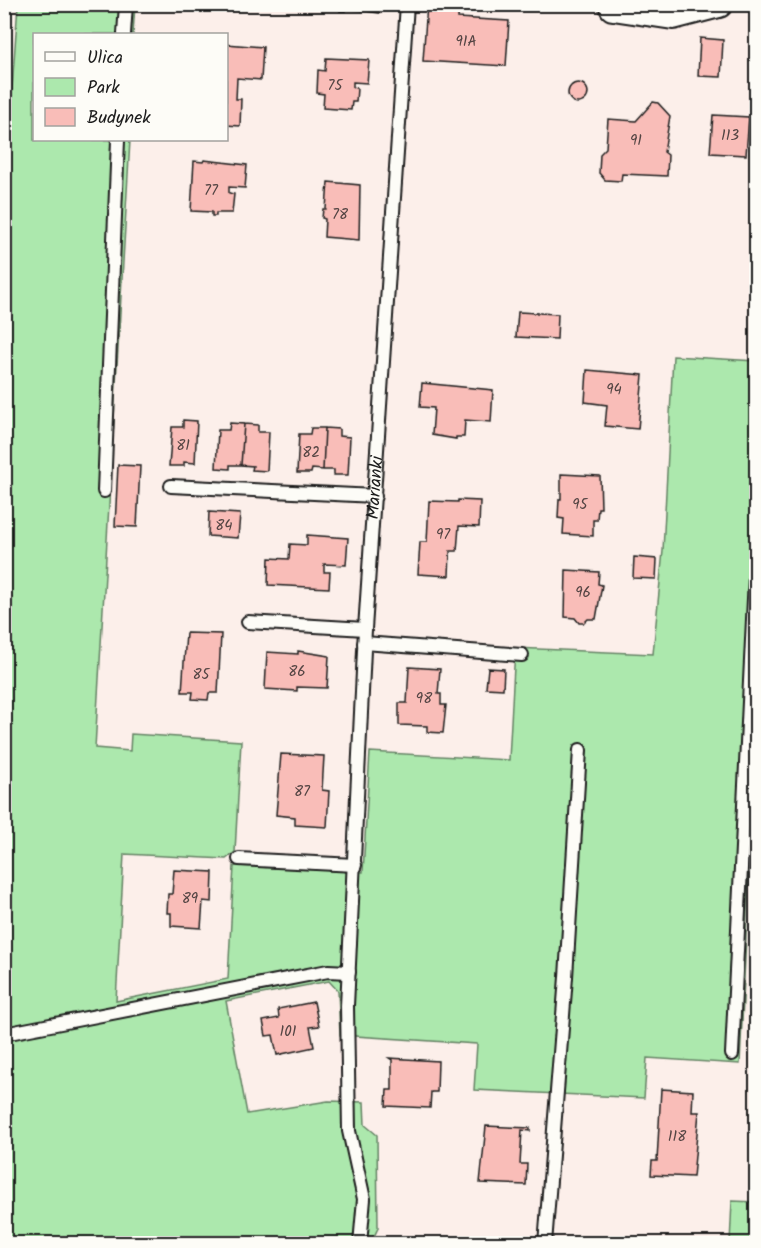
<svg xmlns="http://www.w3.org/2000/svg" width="761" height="1248" viewBox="0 0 761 1248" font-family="Kalam,sans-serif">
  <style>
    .green { fill: #ace8ad; stroke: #648264; stroke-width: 1.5 }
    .building { fill: #f9bdb8; stroke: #1c1c1c; stroke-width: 1.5 }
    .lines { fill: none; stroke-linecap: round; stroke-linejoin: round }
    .lane-casing { stroke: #1c1c1c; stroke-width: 16 }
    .street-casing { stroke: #1c1c1c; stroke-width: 30 }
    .lane { stroke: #fdfcf7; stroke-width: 12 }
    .street { stroke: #fdfcf7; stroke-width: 26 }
    .labels { text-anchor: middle; stroke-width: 6; stroke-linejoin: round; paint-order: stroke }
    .number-label { font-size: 15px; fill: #534443 }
    .street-label { font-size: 18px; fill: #1c1c1c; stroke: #fdfcf7 }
  </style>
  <rect width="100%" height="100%" fill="#fcefea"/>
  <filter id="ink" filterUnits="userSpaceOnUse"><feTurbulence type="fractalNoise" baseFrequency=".0167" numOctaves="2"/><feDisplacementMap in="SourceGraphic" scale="12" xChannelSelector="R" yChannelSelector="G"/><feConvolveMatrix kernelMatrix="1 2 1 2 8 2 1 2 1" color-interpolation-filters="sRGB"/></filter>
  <g filter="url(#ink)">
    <path class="green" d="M18,5H135L133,34H34V140H130L95,748L130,751L131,734L241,741L235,852L226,859L124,854L116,1001L228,979L234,866L363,872L370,752L509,760L515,648L653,654L663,551L673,356L756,361V828L751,829L740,1064L647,1058L644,1098L474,1090L477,1044L340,1035L338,991L329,981L226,1001L247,1114L328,1101L364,1102L365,1125L377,1135L378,1228L371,1243L5,1244L4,200Z
      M732,1201L756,1202V1243H730Z"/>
    <path class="building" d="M343,4H379L380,13L345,8V11H340Z
      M427,4H459L458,18L509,21L506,66L423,61Z
      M700,38L723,40L721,77L698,76Z
      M226,44L263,47L261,80L237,78L236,99H241L240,126L226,125Z
      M326,58L369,60L367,83L353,82V87L357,88L356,102H352L351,110L323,108L324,94L317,93L318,70L325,71Z
      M568 93a10 10 0 1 1 20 0a10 10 0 1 1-20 0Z
      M653,102L658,103L670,116L664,152L668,155L667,176L622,174L621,181L605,180L599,173L600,154L606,148L608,119L636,121Z
      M713,115L749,117L746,155L710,153Z
      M204,160L247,165L245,188L229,187V193L234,194L232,213H216V216H212V212L191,211L194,161L203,162Z
      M328,182L360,185L359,240L324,237L325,219L322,218L323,209H326Z
      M518,312L558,314L557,339L516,337Z
      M587,370L643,375L638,429L605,426L607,405L585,402Z
      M422,383L493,390L491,422L465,420L464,437H456V439L432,435L434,408L420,407Z
      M183,420L197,421L195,463L184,462V466H169L172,427H183Z
      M230,423L244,424L241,465H230V469L216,468L218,430H229Z
      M244,424L258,425V432H269L267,471L252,470L253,466L241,465Z
      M311,428H325L323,470L312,469L311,473H297L299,434H310Z
      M325,428L339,429V436L350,437L348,475H334V470H323Z
      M118,465L140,466L137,527L115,526Z
      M561,474L600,476L601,508H598L597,520H593V536L563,534L564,519L558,518L559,499H561Z
      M458,500L480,501L479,527L459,526L457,551H450L449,576L418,574L420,542H427L429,501L458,502Z
      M209,512L240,514L238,538L208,536Z
      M307,535L348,538L346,565L324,564V572H330L329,588L268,585L269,558L289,559L290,544L307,545Z
      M634,557L657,559L656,579L633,578Z
      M566,570L599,572L598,584L602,585L596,619H588L584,623H579L575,618L565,617Z
      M186,633L221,634L218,693H209L208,700L192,699L193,692H182Z
      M298,651L329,656L327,688L297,687V691L265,689L267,652L298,654Z
      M409,667L440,669L438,694H441V705H446L443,733L427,732V726L399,725V703H407Z
      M488,668L504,669L503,689L486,688Z
      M281,754L324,756L322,790L329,791L327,827L295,825V817L276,815Z
      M174,870L213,872L212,902L203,901L201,928L171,926V913H167L168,894H172Z
      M314,1002L319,1026L310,1027L314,1047L277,1055L273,1035L266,1036L263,1021L279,1018L278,1009Z
      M389,1058L438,1061L437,1092H431L430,1108L386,1106L387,1090H392V1060Z
      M661,1089L693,1091L692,1112H699L693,1177L651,1175L652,1161H657Z
      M486,1126L530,1128V1131L522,1130L520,1164H527L526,1185L480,1183Z
      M479,1235L518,1237V1244H479Z"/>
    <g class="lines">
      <g class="lane-casing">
        <g id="lane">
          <path d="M124,34L126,4"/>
          <path d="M171,486L375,496"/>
          <path d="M104,491L118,140"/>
          <path d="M248,622L365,629"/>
          <path d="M364,643L522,655"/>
          <path d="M239,859L355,865"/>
          <path d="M4,1034L328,971L349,972"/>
          <path d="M732,1054L756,557"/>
          <path id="s1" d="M360,1244L364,1199L349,1131L347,1006L365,629L407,4"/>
          <path d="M545,1244L566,977L580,750"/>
        </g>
      </g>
      <g class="street-casing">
        <path id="street" d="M613,7L673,16L719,4"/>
      </g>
      <use href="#lane" class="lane"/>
      <use href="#street" class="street"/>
    </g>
  </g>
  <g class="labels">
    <g class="number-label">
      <text x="466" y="46">91A</text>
      <text x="335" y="90">75</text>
      <text x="730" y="140">113</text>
      <text x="636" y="145">91</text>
      <text x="211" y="195">77</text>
      <text x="340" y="219">78</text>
      <text x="614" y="394">94</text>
      <text x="183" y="450">81</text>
      <text x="311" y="457">82</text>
      <text x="580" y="509">95</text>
      <text x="224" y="530">84</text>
      <text x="443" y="539">97</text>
      <text x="583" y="597">96</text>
      <text x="297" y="676">86</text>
      <text x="201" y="679">85</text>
      <text x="424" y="703">98</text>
      <text x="302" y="796">87</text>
      <text x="190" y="903">89</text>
      <text x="288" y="1036">101</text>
      <text x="677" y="1141">118</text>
    </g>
    <g class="street-label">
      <text dy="6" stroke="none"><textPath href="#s1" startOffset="759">Marianki</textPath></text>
    </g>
  </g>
  <rect width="761" height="1248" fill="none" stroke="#fdfcf7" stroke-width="24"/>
  <rect x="12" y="12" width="737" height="1224" fill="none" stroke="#1c1c1c" stroke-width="2" filter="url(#ink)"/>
  <rect x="33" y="33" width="195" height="108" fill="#fdfcf7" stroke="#a3a29f" stroke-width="1.5"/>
  <rect x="45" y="52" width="30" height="9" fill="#fdfcf7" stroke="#a3a29f" stroke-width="1.5"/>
  <text x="87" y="63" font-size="18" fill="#1c1c1c">Ulica</text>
  <rect x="45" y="78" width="30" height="18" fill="#ace8ad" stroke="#a3a29f" stroke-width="1.5"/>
  <text x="87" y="93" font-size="18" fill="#1c1c1c">Park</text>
  <rect x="45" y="108" width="30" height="18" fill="#f9bdb8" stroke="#a3a29f" stroke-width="1.5"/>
  <text x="87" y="123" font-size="18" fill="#1c1c1c">Budynek</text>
</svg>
